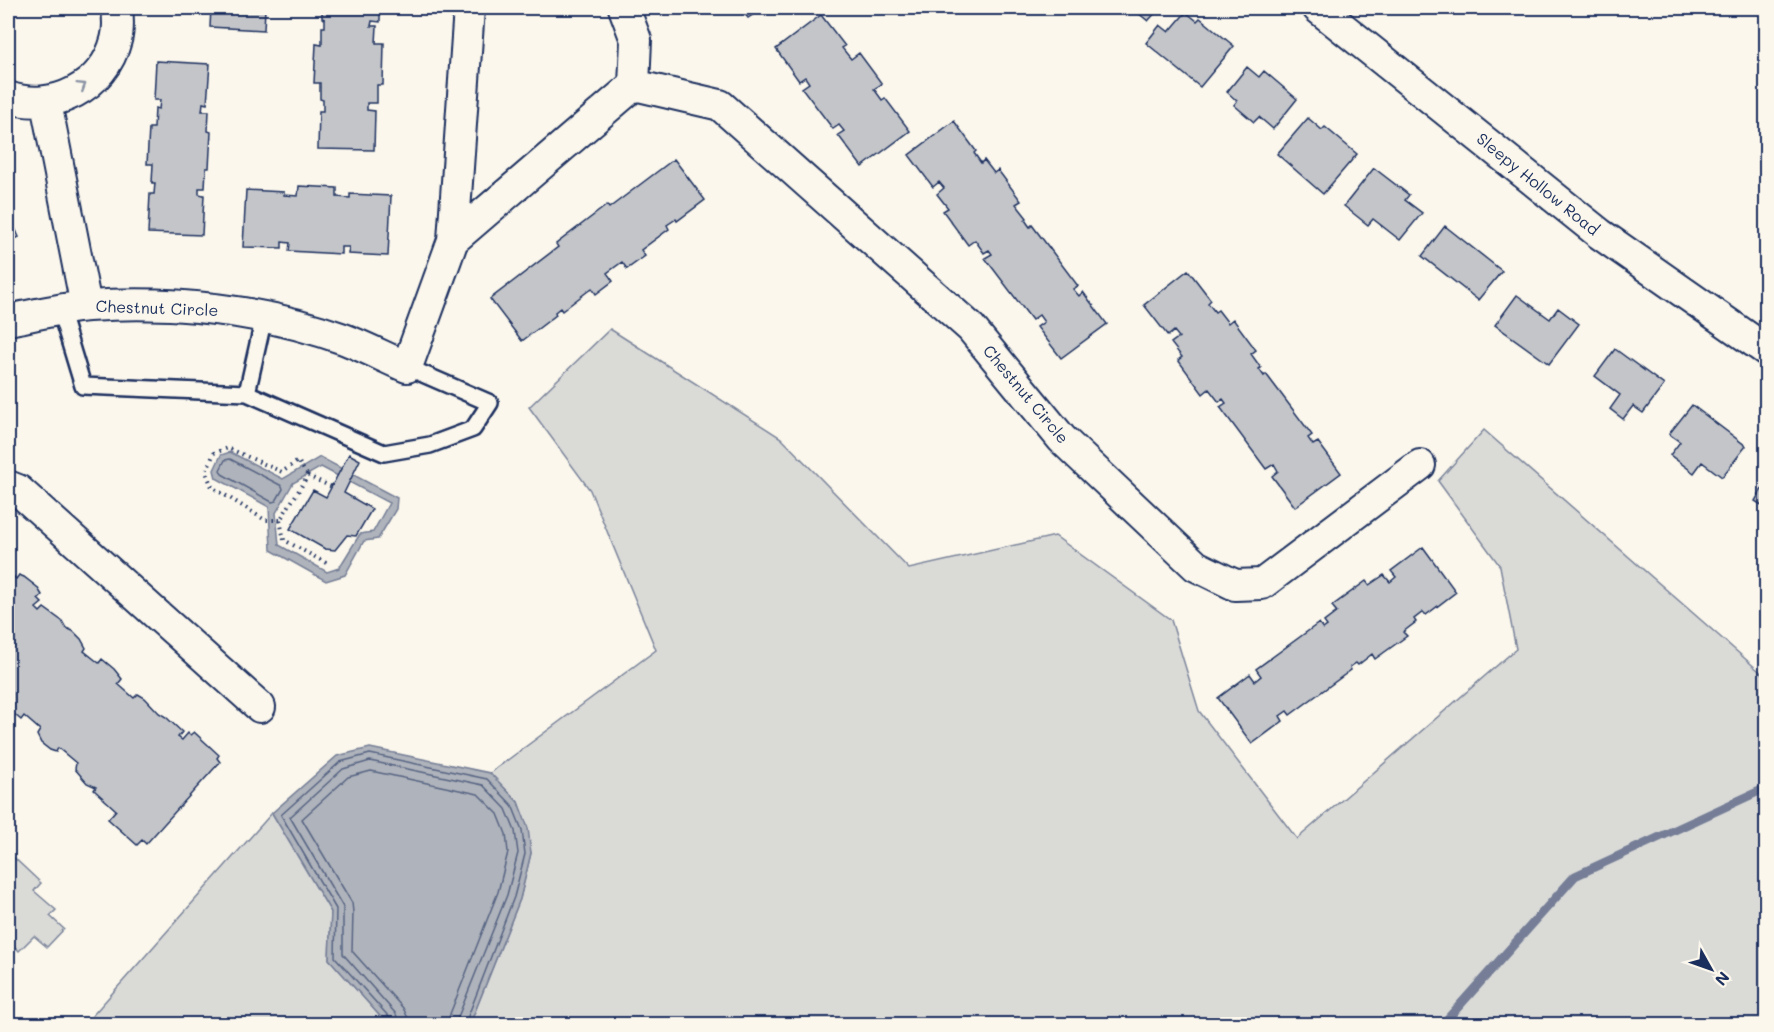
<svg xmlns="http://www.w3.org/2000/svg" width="1774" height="1032" viewBox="0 0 1774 1032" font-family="Mali,sans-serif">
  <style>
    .green { fill: #dadad7; stroke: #7a849a; stroke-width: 1.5 }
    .water { fill: #afb3bb; stroke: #747e96; stroke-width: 1.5; fill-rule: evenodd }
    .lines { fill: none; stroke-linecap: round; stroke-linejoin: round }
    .shore { stroke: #566483; stroke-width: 1.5 }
    .stream { stroke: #747e96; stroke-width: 9 }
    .building { fill: #c3c5c9; stroke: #1b2f5e; stroke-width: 1.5 }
    .service-casing { stroke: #1b2f5e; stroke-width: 20 }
    .minor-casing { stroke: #1b2f5e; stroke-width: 34 }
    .path { stroke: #1b2f5e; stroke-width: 4; stroke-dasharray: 1.5 4.5; stroke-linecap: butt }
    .service { stroke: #fbf7ec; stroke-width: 15 }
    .minor { stroke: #fbf7ec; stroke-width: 30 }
    .oneway { stroke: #8b93a5 }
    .labels { text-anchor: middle; stroke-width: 4.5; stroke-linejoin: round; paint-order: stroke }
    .street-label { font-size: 16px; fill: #1b2f5e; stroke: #fbf7ec }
  </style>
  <rect width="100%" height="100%" fill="#fbf7ec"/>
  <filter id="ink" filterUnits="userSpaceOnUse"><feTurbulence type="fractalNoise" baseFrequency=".0167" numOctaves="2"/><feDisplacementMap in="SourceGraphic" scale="12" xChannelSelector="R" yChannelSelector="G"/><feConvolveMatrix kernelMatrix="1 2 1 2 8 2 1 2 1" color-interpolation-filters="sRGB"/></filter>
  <g filter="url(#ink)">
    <path class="green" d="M610,329L781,438L909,569L1055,536L1171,620L1199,711L1297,839L1516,649L1500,566L1438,481L1484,430L1766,677V1024H470L520,899L531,853L518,802L490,773L656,650L590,490L529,407Z
      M272,813L331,912L329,959L387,1024H85Z
      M8,852L41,883L34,891L56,910L50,916L64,929L47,947L34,936L19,951L8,940Z"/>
    <path class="water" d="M230,452L283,479L320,457L397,498L396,509L378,539L364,541L345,575L326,581L271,550L269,507L216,478L214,470L221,455ZM321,467L389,503L373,532L360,534L339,568L327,572L279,545L276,513L293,483Z
      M370,748L490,773L518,802L528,828L531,853L520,899L470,1024H387L329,959L331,912L272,813L337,756Z"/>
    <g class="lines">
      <path class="shore" d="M230,459L282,486L283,489L276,501L272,502L222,474L220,470L225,460Z
        M391,1024L390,1018L335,957L336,909L281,815L340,762L370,754L487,779L512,805L522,830L525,854L514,897L465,1024
        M399,1024L396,1014L343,954V907L290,817L343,769L370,761L483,785L506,809L515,831L518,853L507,895L458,1017L457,1024
        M408,1024L407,1016L403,1008L352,951L353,912L352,903L302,819L348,777L371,771L478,794L498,814L506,834L508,852L498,892L450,1014L448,1024"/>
      <path class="stream" d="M1443,1024L1575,876L1766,788"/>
    </g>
    <path class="building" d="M211,8H265L264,30L210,27Z
      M322,8H380V22L372,21L371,26H377L376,43H384L383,85H377V103H367V110L375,111L374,150L318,149L319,111H323V100L320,99V83H314L316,44L322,45V27H325V19L322,18Z
      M740,8H763L748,18Z
      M1132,8H1160L1148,21Z
      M1186,12L1197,21L1200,18L1234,46L1200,87L1146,43L1160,25L1169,32Z
      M821,15L845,46L842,48L851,59L859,53L882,84L874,89L882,100L885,98L910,131L862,167L838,135L844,131L839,125L833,129L802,88L809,83L805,77L799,81L776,49Z
      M156,61L210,64L207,104L203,103L202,111H209L208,131L211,132L209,168H206L205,188H199V194L204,195L202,235L148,233L150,194H154L155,183H152L153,164H147L149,128H154L155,108L159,109L160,100H154Z
      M1247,67L1259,77L1264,71L1297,99L1273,129L1259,117L1254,122L1234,105L1237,101L1227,92Z
      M1308,118L1322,130L1325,127L1357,154L1323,194L1277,154Z
      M954,121L976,151L974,153L981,163L984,160L994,173L998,170L1021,201L1016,204L1027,218L1025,220L1030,227L1032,225L1078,286L1073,289L1079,296L1083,292L1107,324L1061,358L1037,327L1044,322L1039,315L1032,320L985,258L992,254L989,250L984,253L975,240L968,245L943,211L948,208L937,194L944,188L939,182L933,187L909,155Z
      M674,159L705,200L677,221L676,219L667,225L669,229L641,250L645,256L627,269L622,262L607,273L613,281L596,294L592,288L562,311L560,308L555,312L556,315L522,341L490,299L558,247L556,244L607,205L609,208Z
      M1374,168L1409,195L1405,200L1422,213L1400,240L1373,219L1368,225L1344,206Z
      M299,186L337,188V197L350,198V194L391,196L388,256L348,254L349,247H341V254L289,251L290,243L282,242V248L243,247L246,190L284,192V195L298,196Z
      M8,212L19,237L8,242Z
      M1445,226L1502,271L1478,300L1422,256Z
      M1188,270L1211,300L1208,303L1215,312L1218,310L1228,323L1233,319L1256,350L1251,354L1261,368L1259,369L1264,376L1266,374L1312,435L1308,438L1313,445L1318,442L1341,473L1295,507L1272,476L1278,471L1274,464L1266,469L1220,407L1226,403L1223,399L1219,402L1209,389L1203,394L1178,360L1182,357L1171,343L1179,337L1174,331L1168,336L1144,305Z
      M1517,295L1550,319L1558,308L1579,324L1549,364L1495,325Z
      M1615,349L1664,385L1643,413L1633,406L1623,419L1610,409L1620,395L1595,376Z
      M1692,405L1746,446L1722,477L1702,462L1694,473L1670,455L1680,442L1669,434Z
      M349,454L360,460L344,493L372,509L356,536L347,535L335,550L325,549L290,529L313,490L326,497Z
      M1766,482V508L1755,501Z
      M1423,547L1456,592L1426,615L1423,612L1414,619L1416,622L1403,632L1407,636L1375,659L1372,654L1358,665L1356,663L1350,667L1351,670L1290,715L1287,711L1280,716L1283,721L1252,744L1218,698L1250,674L1255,681L1261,676L1256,669L1319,623L1323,629L1327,626L1324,622L1337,612L1332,606L1366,581L1369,585L1384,575L1390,582L1396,577L1391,571Z
      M12,575L16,579L19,575L24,577L37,587L42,595L38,599L42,603L36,608L40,612L44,608L62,621L66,628L73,631L81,639L86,648L84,651L99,663L102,659L114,669L122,679L118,684L134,698L138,694L145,698L159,713L166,717L182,732L178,737L182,740L188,733L190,735L194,732L219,755L217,758L220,762L146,844L142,840L137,845L108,819L116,810L94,790L96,787L87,783L75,769L76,763L58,748L56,752L50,750L41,743L37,735L40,730L24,716L21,720L8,709V580Z"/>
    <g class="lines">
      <g class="service-casing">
        <path id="service" d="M60,310L83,386L247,393L384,453L430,445L473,429L490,403L407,367
          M247,393L264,317"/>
      </g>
      <g class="minor-casing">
        <path id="minor" d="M624,8L636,40L634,85
          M1318,8L1600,234L1766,350
          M8,97C53,113 104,87 116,40C119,30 118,17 117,8
          M46,103L86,306
          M453,240L634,85L720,105L971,328L1062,439L1196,566L1235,585L1262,584L1420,465
          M8,320C34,315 61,308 88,306C174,300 263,310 344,339C365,347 386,358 407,367L453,240L469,8
          M8,486L18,490L260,707"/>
      </g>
      <path class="path" d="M280,520H265L212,487L206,472L214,453L228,448L282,472L298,461L308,476
        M326,563L284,540L280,520L308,476L332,487"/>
      <use href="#service" class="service"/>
      <use href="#minor" class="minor"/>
    </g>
    <defs><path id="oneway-chevron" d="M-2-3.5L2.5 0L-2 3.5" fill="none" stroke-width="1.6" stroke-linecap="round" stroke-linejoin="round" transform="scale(1.5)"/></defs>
    <use class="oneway" href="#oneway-chevron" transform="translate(82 86) rotate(-32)"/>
  </g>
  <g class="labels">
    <g class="street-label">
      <text transform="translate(1538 184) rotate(39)" y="6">Sleepy Hollow Road</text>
      <text transform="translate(157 308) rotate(2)" y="6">Chestnut Circle</text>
      <text transform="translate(1026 394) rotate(50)" y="6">Chestnut Circle</text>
    </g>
  </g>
  <rect width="1774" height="1032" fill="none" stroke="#fbf7ec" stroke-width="30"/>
  <rect x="15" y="15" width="1744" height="1002" fill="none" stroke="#1b2f5e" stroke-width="2" filter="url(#ink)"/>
  <g transform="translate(1711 969) rotate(130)" stroke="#fbf7ec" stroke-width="4.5" paint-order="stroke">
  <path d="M0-4.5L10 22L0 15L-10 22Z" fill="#1b2f5e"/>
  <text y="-9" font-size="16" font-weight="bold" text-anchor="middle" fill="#1b2f5e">N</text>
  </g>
</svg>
